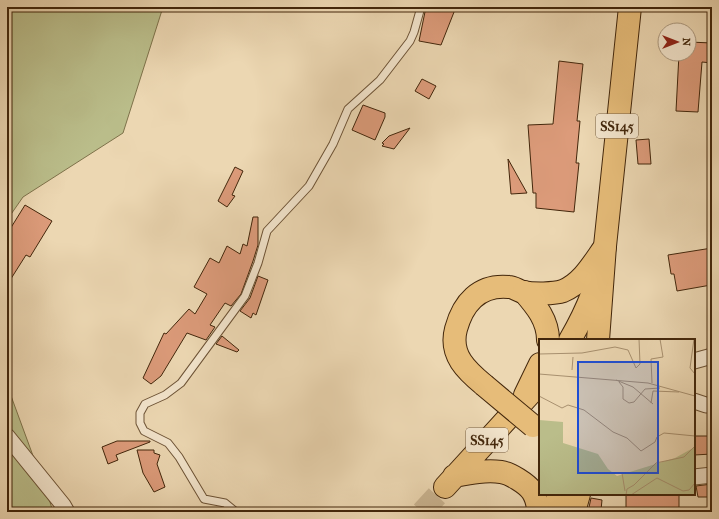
<svg xmlns="http://www.w3.org/2000/svg" width="719" height="519" viewBox="0 0 719 519" font-family="'IM FELL French Canon',serif">
  <style>
    .green { fill: #babd8a; stroke: #7e724a }
    .building { fill: #dc9b7a; stroke: #42260b }
    .lines { fill: none; stroke-linecap: round; stroke-linejoin: round }
    .highway-tunnel { stroke: #cab491; stroke-width: 22; stroke-dasharray: 22 11; stroke-linecap: butt }
    .lane-casing { stroke: #6c5235; stroke-width: 9 }
    .street-casing { stroke: #6c5235; stroke-width: 17 }
    .primary-casing { stroke: #42260b; stroke-width: 24 }
    .highway-casing { stroke: #42260b; stroke-width: 24 }
    .lane { stroke: #f3e5cd; stroke-width: 7 }
    .street { stroke: #f3e5cd; stroke-width: 15 }
    .primary { stroke: #e6bc79; stroke-width: 22 }
    .highway { stroke: #e6bc79; stroke-width: 22 }
    .primary-bridge-casing { stroke: #42260b; stroke-width: 24; stroke-linecap: butt }
    .primary-bridge { stroke: #e6bc79; stroke-width: 22 }
    .labels { text-anchor: middle; stroke-width: 4; stroke-linejoin: round; paint-order: stroke }
    .shield { fill: #f3e5cd; stroke: #775f45; stroke-width: 1 }
    .shield-label { font-size: 14px; font-weight: bold; fill: #42260b }
    .inset-road { fill: none; stroke: #a8906f; stroke-width: 1 }
    .view { fill: #1d4ed8; fill-opacity: 0.15; stroke: #1d4ed8; stroke-width: 2 }
    .inset-edge { fill: none; stroke: #42260b; stroke-width: 2 }
  </style>
  <rect width="100%" height="100%" fill="#ecd7b2"/>
  <filter id="stains"><feTurbulence type="fractalNoise" baseFrequency=".005" numOctaves="4"/><feColorMatrix values="0 0 0 0 .2 0 0 0 0 .09 0 0 0 0 .02 0 0 0 .5 -.17"/></filter>
  <radialGradient id="worn" r=".72"><stop offset=".6" stop-color="#630" stop-opacity="0"/><stop offset="1" stop-color="#630" stop-opacity=".3"/></radialGradient>
  <path class="green" d="M7,7H163L123,133L23,197L7,220Z
    M7,385L50,502L53,512H7Z"/>
  <path class="building" d="M426,7H456L441,45L419,41Z
    M689,42L712,43V63L702,62L698,112L676,111L679,54H689Z
    M559,61L583,64L577,121H580L576,163H579L574,212L536,208V193H533L528,125L553,124Z
    M422,79L436,86L429,99L415,91Z
    M363,105L385,113V117L375,140L352,130Z
    M410,128L394,149L382,146L384,144L382,143L389,136Z
    M649,139L651,164H638L636,140Z
    M508,159L527,193L511,194Z
    M235,167L243,171L232,195L235,196L227,207L218,201Z
    M25,205L52,221L30,257L26,255L7,285V234Z
    M253,217H258V245L253,261L241,294L231,306L225,303L210,325L215,327L206,340L187,333L161,376L151,384L143,378L164,333L166,334L189,309L195,314L207,294L194,287L210,258L219,263L227,246L240,254L243,244L247,246Z
    M712,248L711,285L677,291L674,274H671L668,255Z
    M258,276L268,280L256,315L253,313L251,318L240,311L250,298Z
    M222,336L239,350L237,352L216,344Z
    M694,436H711L712,454L694,455Z
    M117,441H150V442L116,455L118,460L108,464L102,447Z
    M137,450H154V453L160,455L157,464L165,487L154,492L143,473Z
    M712,484V497H698L696,486Z
    M626,494H679V512H626Z
    M591,498L602,500L601,510H598L597,512H588Z"/>
  <g class="lines">
    <path class="highway-tunnel" d="M422,512L445,487"/>
    <g class="lane-casing">
      <path id="lane" d="M236,512L225,503L204,499L179,457L168,443L144,431L140,423V413L145,404L165,395L181,383L245,296L258,263L267,231L309,186L333,144L348,109L380,80L410,41L414,32L421,7"/>
    </g>
    <g class="street-casing">
      <path id="street" d="M694,361L712,356
        M694,401L706,405H712
        M7,436L63,505L67,512
        M694,477L712,475"/>
    </g>
    <g class="primary-casing">
      <path id="primary" d="M598,340L605,246L630,7
        M484,385C467,371 449,355 456,329C463,303 479,284 509,287C514,287 518,291 523,292C533,294 554,294 563,291C582,283 592,265 604,248
        M558,494V512
        M574,512L579,494"/>
    </g>
    <g class="highway-casing">
      <path id="highway" d="M524,292C536,306 548,320 548,340
        M570,340C589,307 598,283 605,246
        M525,395L540,364
        M454,476C470,473 485,470 501,472C510,473 527,484 532,491C536,497 538,506 538,512
        M445,487L540,383"/>
    </g>
    <use href="#lane" class="lane"/>
    <use href="#street" class="street"/>
    <use href="#primary" class="primary"/>
    <use href="#highway" class="highway"/>
    <g class="primary-bridge-casing">
      <path id="primary-bridge" d="M484,385L533,426"/>
    </g>
    <use href="#primary-bridge" class="primary-bridge"/>
  </g>
  <g class="labels">
    <g class="shield">
      <rect x="596" y="114" width="42" height="24" rx="3"/>
      <rect x="466" y="428" width="42" height="24" rx="3"/>
    </g>
    <g class="shield-label">
      <text x="617" y="131">SS145</text>
      <text x="487" y="445">SS145</text>
    </g>
  </g>
  <g transform="translate(539 339)">
    <rect width="156" height="156" fill="#ecd7b2"/>
    <path d="M0,81L24,83V104L59,115L69,130L78,137L136,119L156,108V156H0Z" fill="#babd8a"/>
    <path class="inset-road" d="M155,0L151,29L156,35M0,15L43,14L76,8L89,11L97,29L101,25L100,0M33,31L34,18M0,35L109,44L156,57M77,41L94,48L114,65M80,43L84,48V60L90,64L95,63L106,50L121,49M113,44L112,20L124,18L121,0M0,57L23,69L29,66L45,71L74,93L88,99L102,112L116,103L118,98L125,94L156,97M112,64L114,52L140,53M83,134L86,152M87,156L88,150L95,146L117,124L145,118L156,107M92,156L118,139L144,152L150,151L156,144M111,156H125"/>
    <path class="view" d="M39,23H119V134H39Z"/>
    <rect width="156" height="156" class="inset-edge"/>
  </g>
  <rect width="719" height="519" fill="none" stroke="#ecd7b2" stroke-width="24"/>
  <rect x="8" y="8" width="703" height="503" fill="none" stroke="#42260b" stroke-width="2"/>
  <rect x="12" y="12" width="695" height="495" fill="none" stroke="#42260b"/>
  <g transform="translate(677 42) rotate(90)"><circle r="19" fill="#f3e5cd" stroke="#ac997f"/>
  <path d="M0-3L7 15L0 10L-7 15Z" fill="#8f2418"/>
  <text y="-6" font-size="11" font-weight="bold" text-anchor="middle" fill="#42260b">N</text>
  </g>
  <rect width="100%" height="100%" filter="url(#stains)"/>
  <rect width="100%" height="100%" fill="url(#worn)"/>
</svg>
